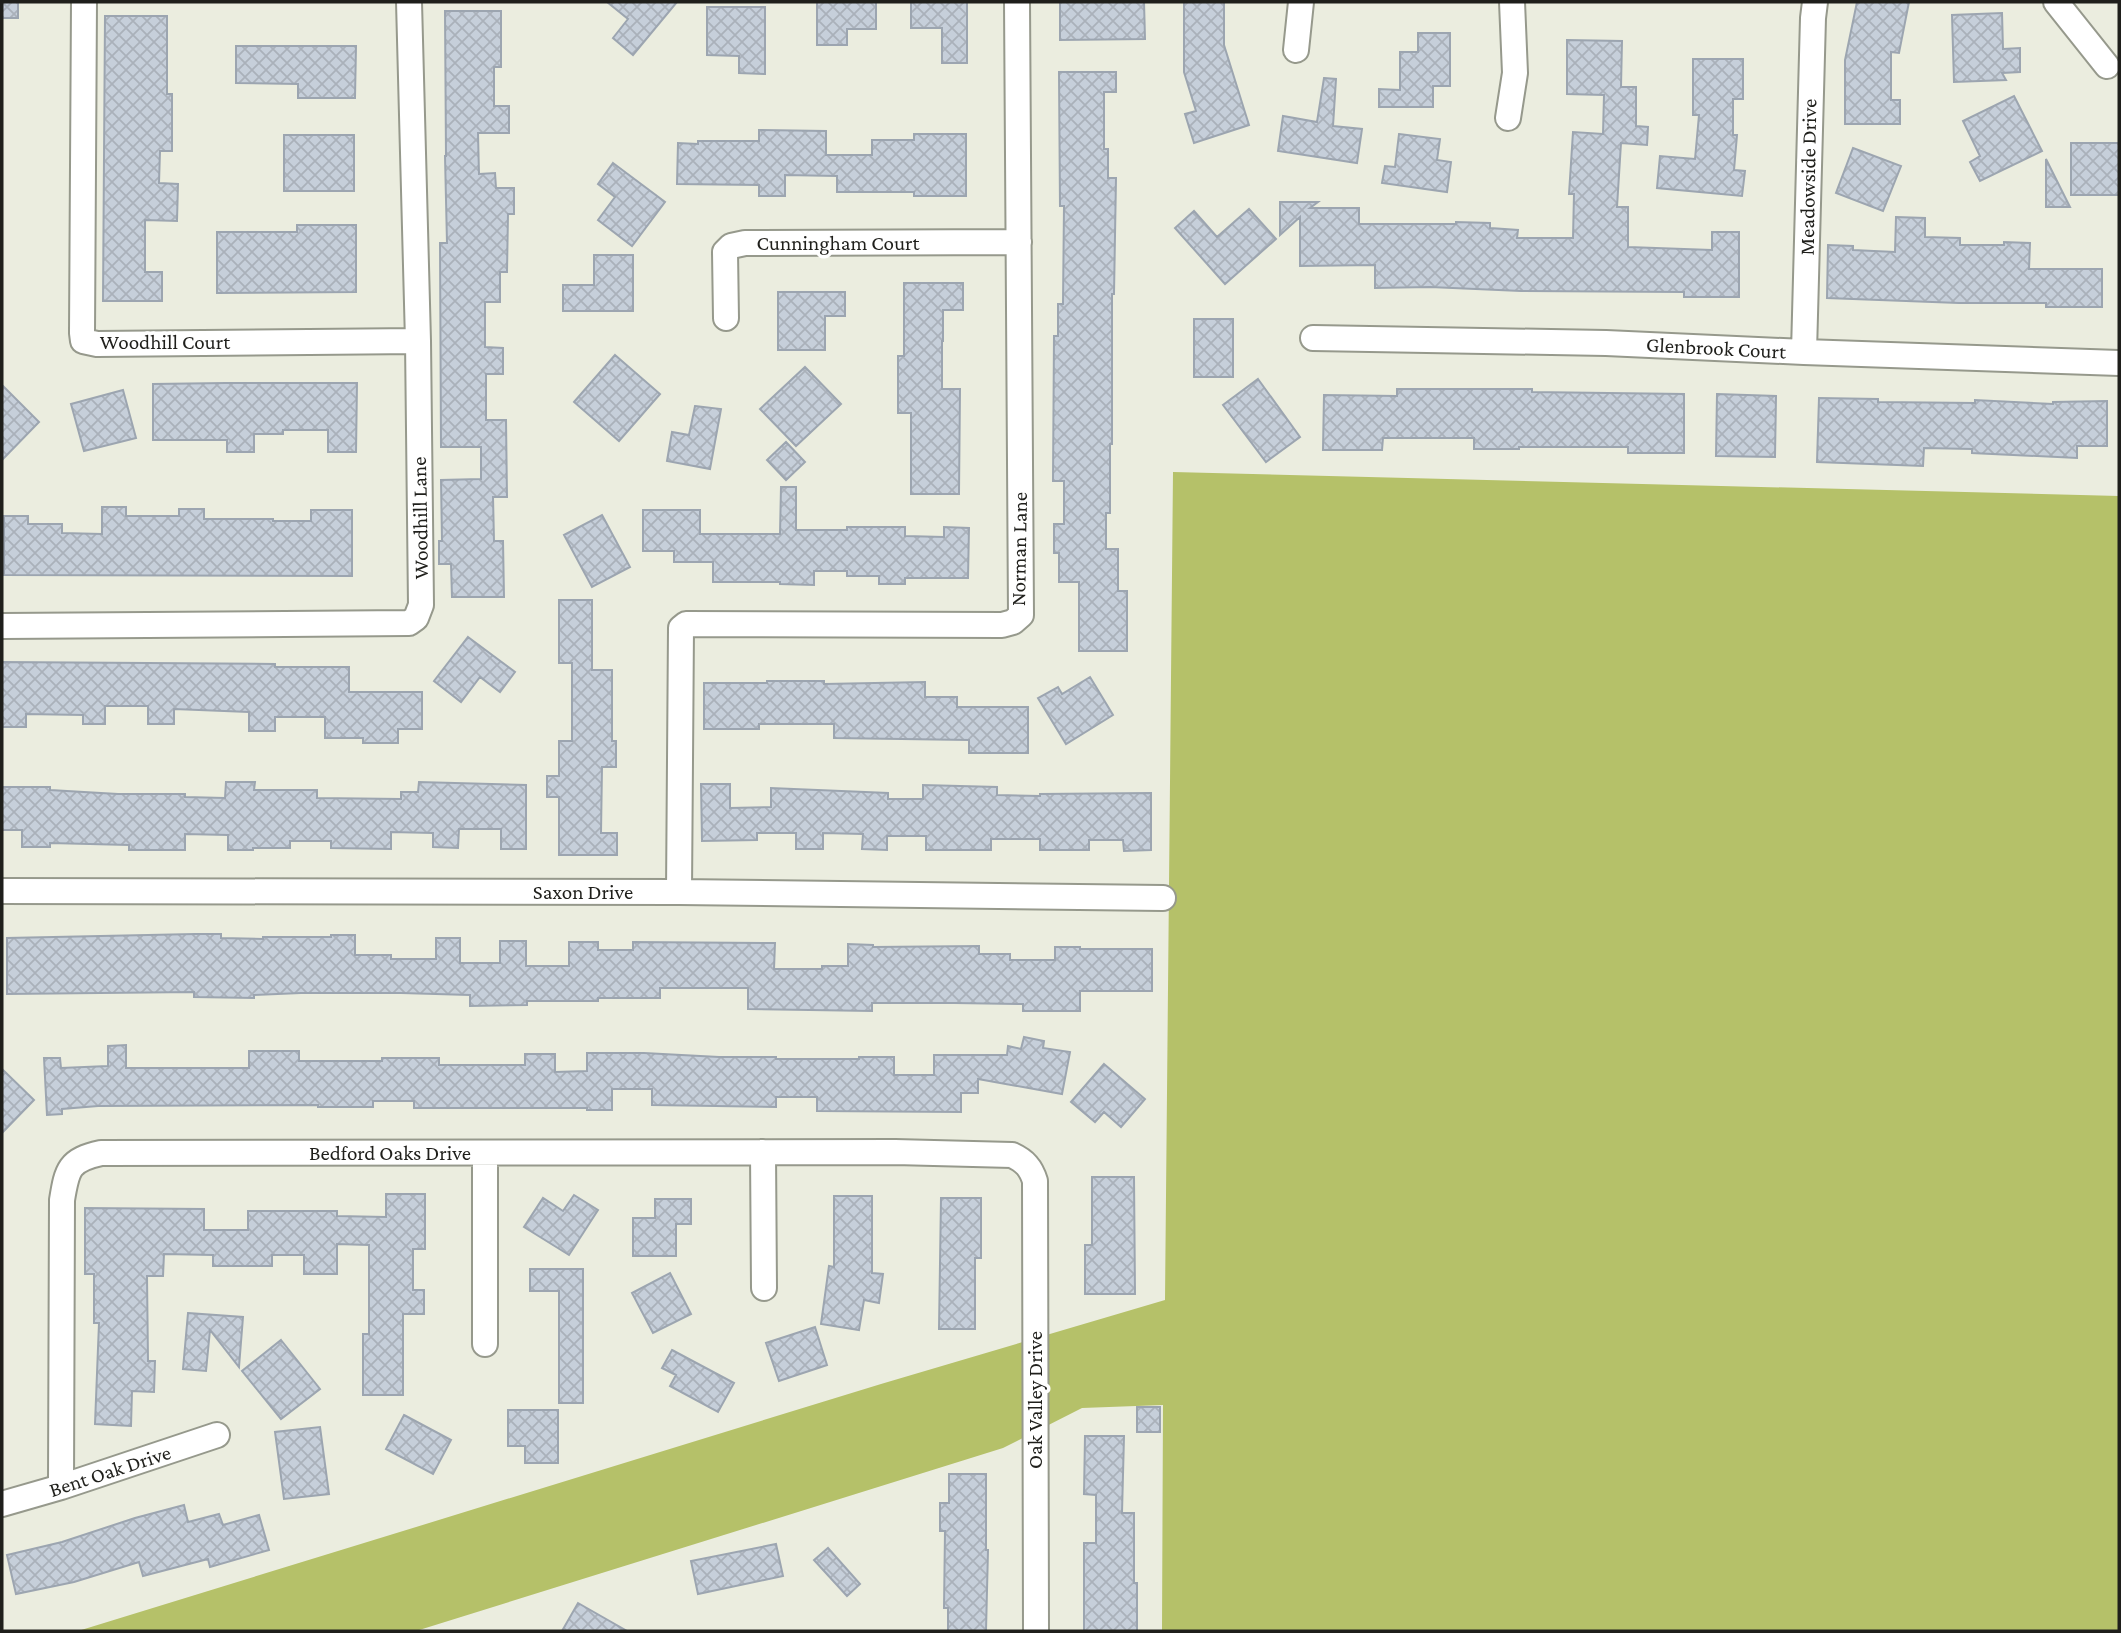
<svg xmlns="http://www.w3.org/2000/svg" width="2121" height="1633" viewBox="0 0 2121 1633" font-family="'Crimson Pro',serif">
  <style>
    .green { fill: #b5c169 }
    .building { fill: url(#building-cross-hatch); stroke: #9ca5b0; stroke-width: 2 }
    .lines { fill: none; stroke-linecap: round; stroke-linejoin: round }
    .minor-casing { stroke: #96998c; stroke-width: 28 }
    .minor { stroke: #fff; stroke-width: 24 }
    .labels { text-anchor: middle; stroke-width: 7; stroke-linejoin: round; paint-order: stroke }
    .street-label { font-size: 21px; fill: #1f1f1b; stroke: #fff }
  </style>
  <defs>
    <pattern id="building-cross-hatch" width="8" height="8" patternUnits="userSpaceOnUse" patternTransform="scale(1.75)"><rect width="8" height="8" fill="#c6cfda"/><path d="M0 0l8 8M0 8l8-8" fill="none" stroke="#aab1ba"/></pattern>
  </defs>
  <rect width="100%" height="100%" fill="#ebeddf"/>
  <path class="green" d="M1173,472L2119,496V1631H1162L1163,1405L1082,1408L1003,1448L416,1631H78L881,1384L1165,1300Z"/>
  <path class="building" d="M2,2H18V18H2Z
    M607,2H677L633,55L613,38L628,19Z
    M817,2H876V29H847V45H817Z
    M911,2H967V63H942V28H911Z
    M1060,2H1144L1145,39L1060,40Z
    M1184,2H1224V45L1249,125L1194,143L1185,114L1196,111L1184,72Z
    M1857,2H1909L1899,53L1891,52V100H1900V124H1845V60Z
    M707,7H765V74L739,73V56L707,55Z
    M445,11H501V67H494V106H509V133H478L479,174L495,173L496,188H514V214H508L507,272H500V302H485V347L503,348V374H486V420H506L507,497H493L494,541H503L504,597H452L451,564H439V541H442L441,480L481,479V447H441L440,243H447L445,156H446Z
    M2002,13L2003,49L2020,48V72L2002,73L2006,80L1954,82L1952,15Z
    M105,16H167V94H172V151H160L159,183L178,184L177,221L145,220V272H162V301H103Z
    M1418,33H1450V86H1433V107H1379V89L1400,90V52H1418Z
    M1567,40L1622,41L1621,87H1636V126L1648,127L1647,145L1621,143L1617,207H1628V247L1712,250V232H1739V297H1684V292L1521,291L1430,287L1375,288V265L1300,266V217L1280,235V202H1318L1310,208H1359V224H1456V222L1490,223V228L1518,230L1517,238H1573L1574,194H1569L1573,132L1603,134L1604,95L1567,94Z
    M236,46H356L355,98H298V84L236,83Z
    M1693,59H1743V99H1733V135H1737L1734,170L1745,171L1742,196L1657,188L1660,156L1695,159L1699,115H1693Z
    M1059,72H1116V92H1104V149H1108V178H1116L1114,294H1112V444H1110V513H1106V549H1118V591H1127V651H1079V582H1059V553H1054V524H1064V481H1053L1054,336H1058V304H1063L1064,206H1060Z
    M1324,78L1336,79L1333,126L1362,129L1357,163L1278,151L1283,116L1317,122Z
    M2014,96L2042,151L1980,181L1970,162L1980,156L1963,121Z
    M759,130L826,131V155H872V140H914V134H966V196H914V192H837V176L785,175V196H759V185L677,184L678,143L698,144V141H759Z
    M1399,134L1440,139L1437,160L1451,162L1447,192L1382,183L1385,166L1395,167Z
    M284,135H354V191H284Z
    M2071,143H2119V195H2071Z
    M1853,148L1901,166L1883,211L1836,193Z
    M2046,159L2070,207H2046Z
    M613,163L665,202L632,246L598,220L615,197L598,184Z
    M1249,209L1276,239L1225,284L1175,228L1194,211L1217,237Z
    M1896,217L1925,218V237L1960,238V245H2004V242L2030,243L2029,269H2102V307H2046V303H1959L1827,298L1828,245L1853,246V250L1895,252Z
    M297,225H356V292L217,293V232H297Z
    M594,255H633V311H563V285H594Z
    M904,283H963V310H943V341H942V389H960L959,494H911V413H898V356H904Z
    M778,292H845V316H825V350H778Z
    M1194,319H1233V377H1194Z
    M615,355L660,394L619,441L574,402Z
    M805,367L841,404L796,446L760,409Z
    M1258,379L1300,437L1266,462L1223,405Z
    M226,383H357L356,452H328V430H283V434H254V452H227V440H153V384Z
    M2,385L39,422L2,460Z
    M1397,389H1532V392L1684,394V453H1628V447H1519V449H1474V438H1383L1382,450H1323L1324,395L1397,396Z
    M123,390L136,438L84,451L71,404Z
    M1717,394L1776,396L1775,457L1716,456Z
    M1819,398L1878,399V402L1975,403V400L2053,404V402L2107,401V446H2077V458L1972,453V449L1924,448L1923,466L1817,462Z
    M695,406L721,409L710,469L667,461L672,432L689,435Z
    M786,442L805,462L786,480L767,460Z
    M781,487H796V530H847V527H905V536L944,537V527L969,528L968,578H905V584H879V576H847V571H814V585L780,584V582H713V562H674V551H643V510H700V534H780Z
    M102,507H126V516H179V509H204V519H273V521H311V510H352V576L4,575V516H28V524H62V533L102,534Z
    M602,515L630,567L592,587L564,535Z
    M559,600H592V670H612V741H616V767H602L601,833H617V855H559V797H547V776H559V741H572V663H559Z
    M468,637L515,672L500,692L480,677L461,702L434,681Z
    M2,662L275,664V667H349V692H422V729H398V743H363V738H325V717H275V731H249V712L174,709V724H148V706H105V724H83V715L26,714V727H2Z
    M1090,677L1113,715L1066,744L1038,698L1058,687L1062,694Z
    M767,681H824V684L925,682V697H957V707H1028V753H969V740L834,738V724H759V729H704V683H767Z
    M226,782H255L254,790H317V798L401,799V792H418L419,782L526,785V849H501V829H459L458,848L433,847V833L391,832V849L331,848V841H290V848H253V850H228V835L185,834V850H129V845L50,843V847H22V830H2V787H50V790L118,794H185V797L225,798Z
    M701,784H730V808L771,807V788L888,793V799H923V785L997,787V795L1040,796V794L1151,793V850L1124,851L1123,840H1089V850H1040V839H991V850H926V836H887V850L862,849L863,834L823,833V849H796V833H757V840L702,841Z
    M195,934H221V938L263,939V937H331V935H355V955H391V959H436V938H460V963H500V941H526V966H569V942H598V950H633V942L775,943L774,969H822V966H848V944L873,945V947L979,946V954H1010V960H1055V947H1080V949H1152V991H1080V1011H1023V1004L954,1003H872V1011L748,1009V988H660V998H598V1001H527V1005L470,1006V995L401,993H301L254,995V998L194,997V992L7,994V938Z
    M1024,1037L1044,1041L1043,1048L1070,1052L1062,1094L978,1079V1093H961V1112L817,1111V1097H776V1107L652,1105V1089H612V1110H587V1108H414V1101H373V1107H318V1105L98,1106L62,1109V1114L47,1115L44,1058H60L61,1068L108,1066V1046L126,1045V1068H249V1051H299V1061H382V1058H439V1065H525V1054H555V1072L587,1071V1053H644L719,1057H776V1059H859V1057H894V1075H934V1055H1007L1008,1046L1021,1049Z
    M1104,1064L1145,1099L1121,1127L1104,1112L1095,1122L1071,1102Z
    M2,1069L34,1100L2,1133Z
    M1092,1177H1134L1135,1294H1085V1245H1092Z
    M386,1194H425V1249H413V1290H424V1314H403V1395H363V1334H369V1245L337,1244V1274H304V1255H272V1266H213V1255L164,1254L163,1276H147L148,1361H155L154,1392L132,1391L131,1426L95,1424L99,1323H94V1274H85V1208L204,1209V1230H248V1211H337V1216L386,1217Z
    M574,1195L598,1210L569,1255L524,1227L543,1198L563,1211Z
    M834,1196H872V1273L883,1274L879,1303L864,1300L859,1330L821,1324L829,1266L834,1267Z
    M941,1198H981V1258H975V1329H939Z
    M655,1199H691V1224H676V1256H633V1218H655Z
    M530,1269H583V1403H559V1291H530Z
    M670,1273L691,1314L653,1333L632,1293Z
    M188,1313L243,1317L239,1367L210,1330L206,1371L183,1369Z
    M815,1327L827,1365L779,1381L766,1343Z
    M281,1340L320,1389L281,1419L242,1371Z
    M672,1350L734,1383L718,1412L670,1386L676,1375L662,1368Z
    M1137,1407H1160V1432H1137Z
    M508,1410H558V1463H525V1446H508Z
    M404,1415L451,1440L433,1474L386,1449Z
    M320,1427L329,1494L284,1499L275,1432Z
    M1085,1436H1124L1122,1513H1134V1583H1137V1631H1084V1543H1096V1495L1084,1494Z
    M949,1474H986V1550H988L986,1631H948V1608H944L945,1531H940V1503H949Z
    M184,1505L188,1522L219,1514L223,1525L259,1515L269,1550L210,1567L208,1559L143,1576L139,1562L74,1582L16,1594L7,1555L62,1542L135,1518Z
    M776,1544L783,1576L698,1594L691,1561Z
    M828,1548L860,1584L847,1596L814,1560Z
    M578,1603L627,1631H562Z"/>
  <g class="lines">
    <g class="minor-casing">
      <path id="minor" d="M84,2L82,333L83,341L97,344L418,341
        M2056,2L2107,66
        M1296,50L1301,2
        M1508,118L1515,73L1512,2
        M726,318L725,252L731,246L745,243L1019,242
        M1313,338L1606,343L1804,352L2119,363
        M1804,352L1813,18L1815,2
        M2,626L409,623L416,618L421,605L418,341L409,2
        M2,891L679,892L1163,898
        M679,892L681,628L686,624L1002,625L1013,622L1021,615L1017,2
        M763,1152L764,1288
        M485,1153V1344
        M61,1487L62,1200C67,1169 69,1160 101,1153L895,1152L1012,1155C1025,1161 1031,1168 1035,1181L1036,1631
        M2,1504L61,1487L217,1435"/>
    </g>
    <use href="#minor" class="minor"/>
  </g>
  <g class="labels">
    <g class="street-label">
      <text transform="translate(1808 177) rotate(-89)" y="7">Meadowside Drive</text>
      <text x="838" y="250">Cunningham Court</text>
      <text x="165" y="349">Woodhill Court</text>
      <text transform="translate(1716 348) rotate(3)" y="7">Glenbrook Court</text>
      <text transform="translate(420 518) rotate(-91)" y="7">Woodhill Lane</text>
      <text transform="translate(1019 549) rotate(-89)" y="7">Norman Lane</text>
      <text x="583" y="899">Saxon Drive</text>
      <text x="390" y="1160">Bedford Oaks Drive</text>
      <text transform="translate(1035 1400) rotate(-90)" y="7">Oak Valley Drive</text>
      <text transform="translate(110 1471) rotate(-18)" y="7">Bent Oak Drive</text>
    </g>
  </g>
  <rect width="2121" height="1633" fill="none" stroke="#1f1f1b" stroke-width="7"/>
</svg>
